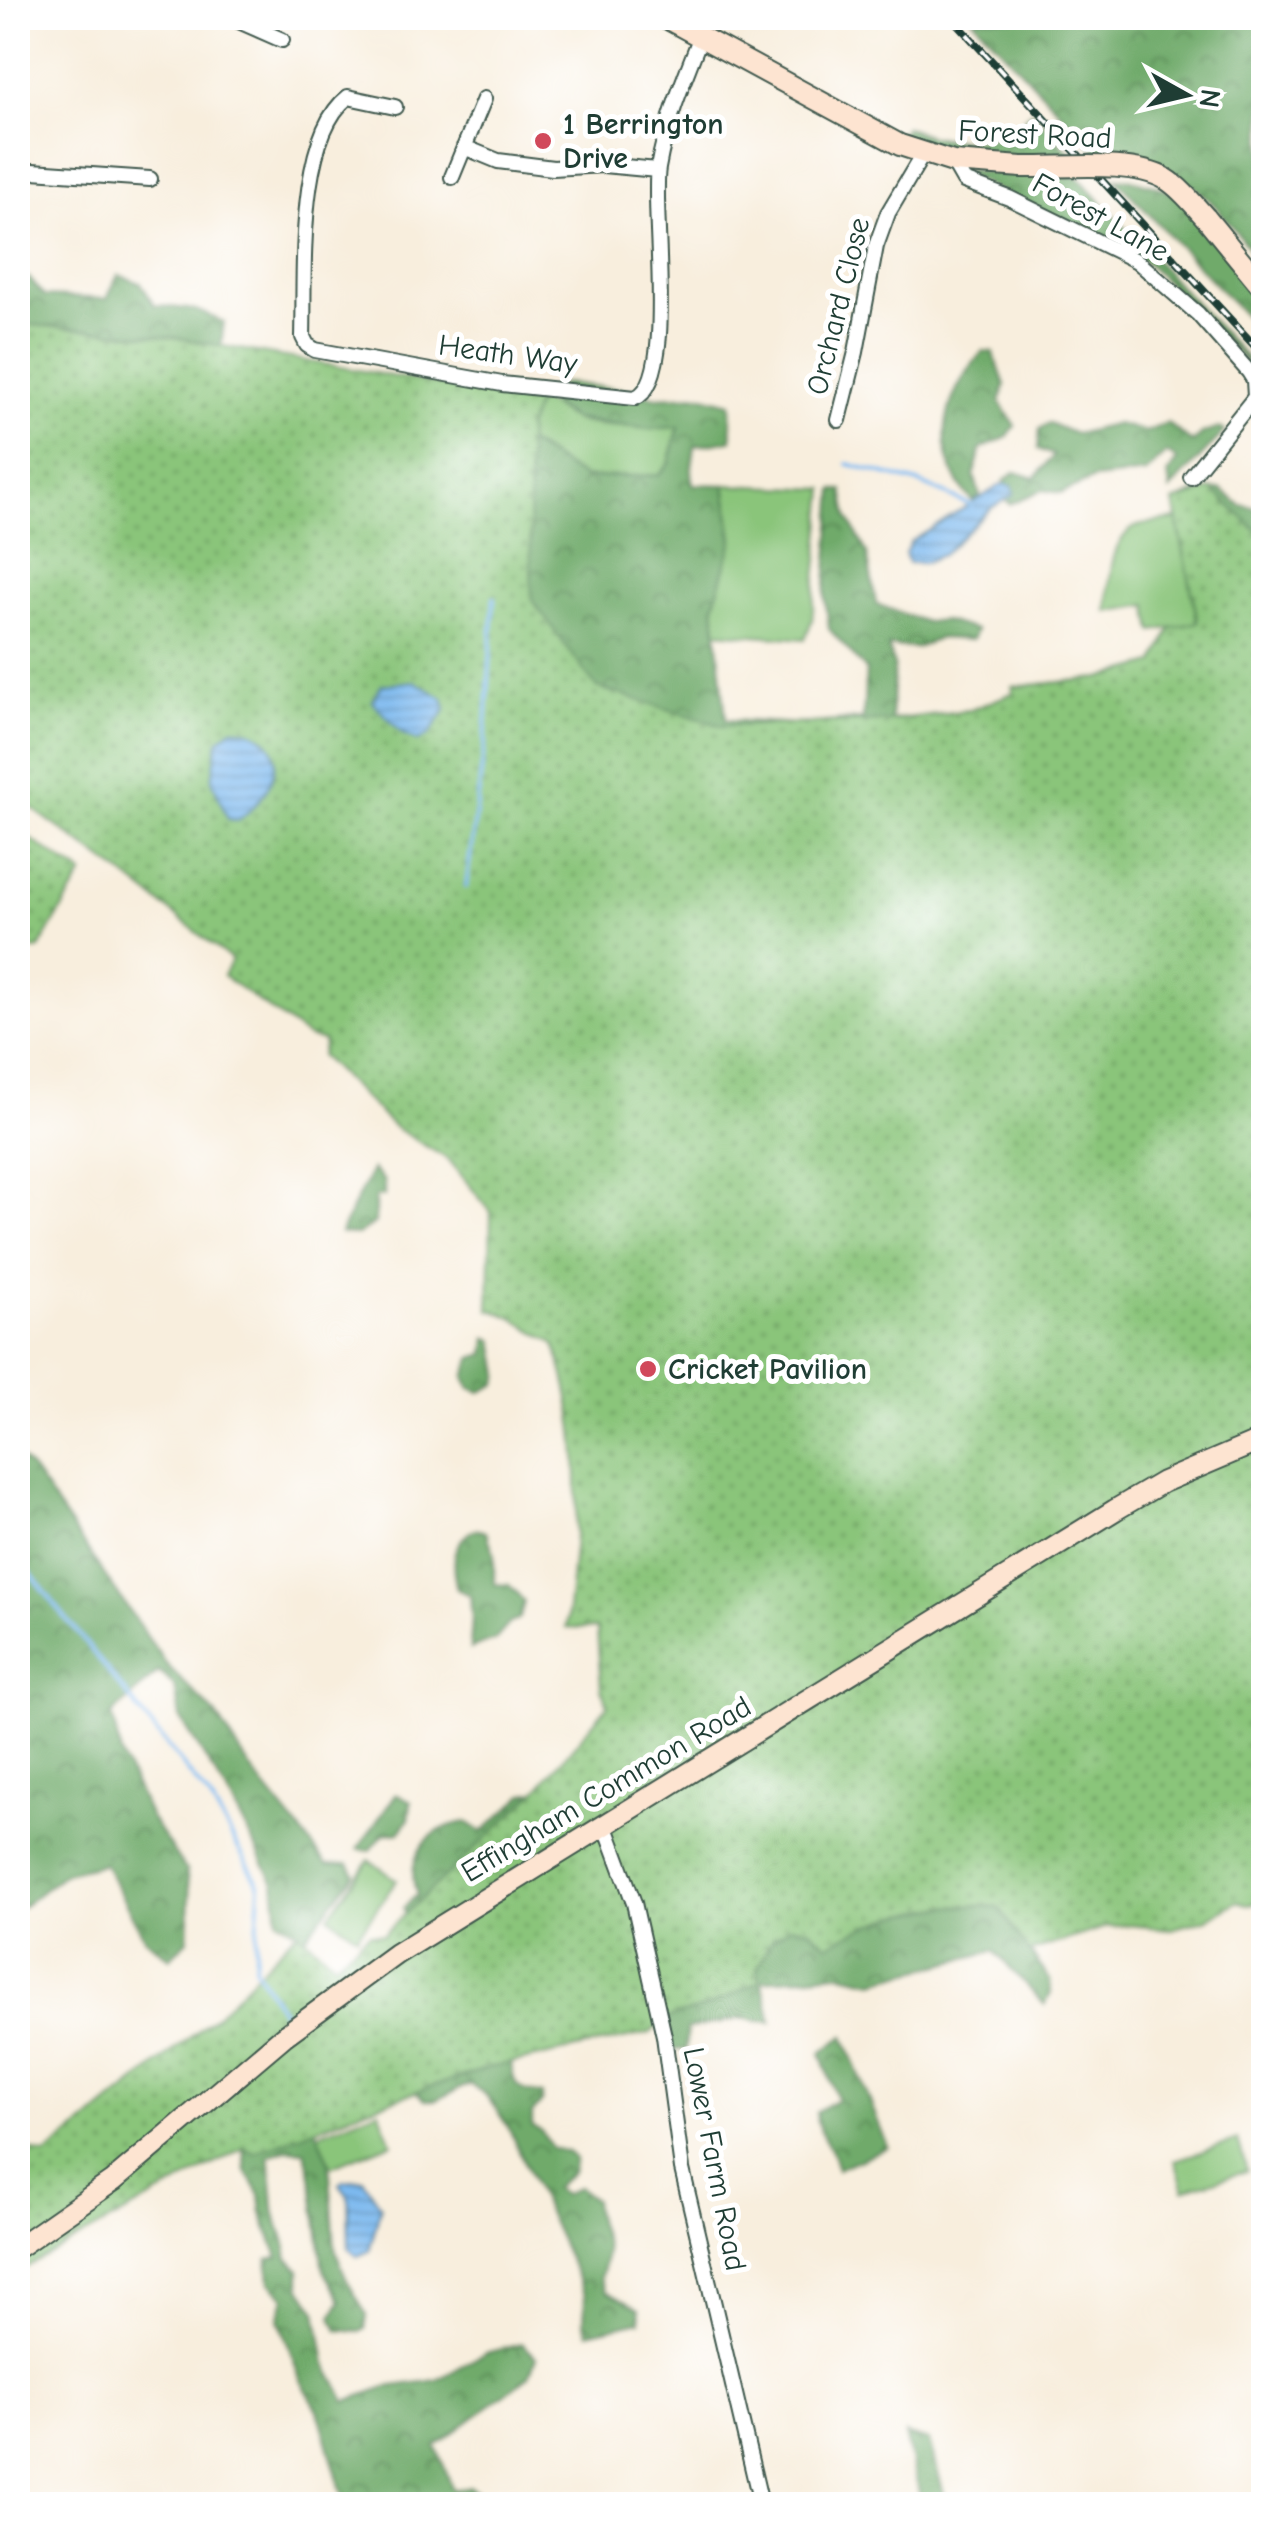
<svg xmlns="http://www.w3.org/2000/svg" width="1281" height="2522" viewBox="0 0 1281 2522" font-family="'Comic Neue',sans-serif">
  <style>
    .grass { fill: #8ac57a; stroke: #548157; stroke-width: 2.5 }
    .forest { fill: url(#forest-crowns); stroke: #47744f; stroke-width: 2.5 }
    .park { fill: url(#park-dots); stroke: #548157; stroke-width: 2.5 }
    .water { fill: url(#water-rules); stroke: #4e7b92; stroke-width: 2.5 }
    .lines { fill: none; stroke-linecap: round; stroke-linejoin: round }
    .stream { stroke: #7db9ef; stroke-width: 4 }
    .street-casing { stroke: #40584d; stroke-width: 18 }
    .secondary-casing { stroke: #40584d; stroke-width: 24 }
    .street { stroke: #fff; stroke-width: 14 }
    .secondary { stroke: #fde4d1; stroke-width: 20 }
    .rail-casing { stroke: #1f3d34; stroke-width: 8 }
    .rail { stroke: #fff; stroke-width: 4; stroke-dasharray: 11; stroke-linecap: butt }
    .secondary-bridge-casing { stroke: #40584d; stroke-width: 24; stroke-linecap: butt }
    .secondary-bridge { stroke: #fde4d1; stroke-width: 20 }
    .poi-dot { fill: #d1495b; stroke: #fff; stroke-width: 4 }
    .labels { text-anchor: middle; stroke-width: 10; stroke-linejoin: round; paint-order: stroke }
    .poi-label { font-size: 30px; font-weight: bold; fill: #1f3d34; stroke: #fff; text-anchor: start }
    .street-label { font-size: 30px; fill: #1f3d34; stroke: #fff }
  </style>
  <defs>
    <pattern id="forest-crowns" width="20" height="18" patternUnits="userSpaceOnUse" patternTransform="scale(2.5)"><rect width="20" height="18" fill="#6faa6a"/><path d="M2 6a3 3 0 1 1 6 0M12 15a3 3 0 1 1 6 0" fill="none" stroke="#5b8c58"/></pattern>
    <pattern id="park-dots" width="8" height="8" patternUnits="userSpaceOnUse" patternTransform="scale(2.5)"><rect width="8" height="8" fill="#8ac57a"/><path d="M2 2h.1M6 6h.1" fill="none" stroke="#70a165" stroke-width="1.8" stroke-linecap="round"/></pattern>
    <pattern id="water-rules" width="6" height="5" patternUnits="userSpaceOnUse" patternTransform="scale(2.5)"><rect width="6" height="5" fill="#7db9ef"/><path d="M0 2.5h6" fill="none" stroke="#6698c2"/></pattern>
  </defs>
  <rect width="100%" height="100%" fill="#fff"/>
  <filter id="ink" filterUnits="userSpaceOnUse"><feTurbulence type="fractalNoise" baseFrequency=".01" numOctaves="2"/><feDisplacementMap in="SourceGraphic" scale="20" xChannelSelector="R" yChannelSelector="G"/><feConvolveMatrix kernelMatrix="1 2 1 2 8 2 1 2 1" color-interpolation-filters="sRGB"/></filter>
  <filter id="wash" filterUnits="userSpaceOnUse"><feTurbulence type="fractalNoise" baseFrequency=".0048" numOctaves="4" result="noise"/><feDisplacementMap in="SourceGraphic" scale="40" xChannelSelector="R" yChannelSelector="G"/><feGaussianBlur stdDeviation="2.25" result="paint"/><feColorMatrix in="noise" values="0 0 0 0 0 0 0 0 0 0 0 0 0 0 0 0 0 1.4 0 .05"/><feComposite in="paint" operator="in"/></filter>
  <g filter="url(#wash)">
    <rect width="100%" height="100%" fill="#f8eedd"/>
    <path class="grass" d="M537,402C555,403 558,413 573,419C595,428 655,428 679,426L669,464L659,475L584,478L527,442V428Z
      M725,485L825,489L812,620L805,639L717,632L714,605L733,540Z
      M1179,519L1198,623L1153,631L1148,605L1107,612C1109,588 1109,544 1132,529C1143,522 1165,521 1179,519Z
      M369,1860L397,1880L357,1936L329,1916Z
      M379,2110L392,2143L331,2167L318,2134Z
      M1238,2140L1247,2171L1184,2190L1175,2160Z"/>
    <path class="forest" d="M972,18H1263V268C1215,203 1191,161 1103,158Z
      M1032,111L1074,158L952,154L899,137L905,127C943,145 989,143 1029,130L1024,118Z
      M966,170L1048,178L1077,176L1263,376V404V388L1248,364L1149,265L967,175Z
      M1115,178C1139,179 1161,186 1182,199L1263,298V335Z
      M118,275L141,283L154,305L196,310L224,322L221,346L172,337L18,324V276L29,278L44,296L107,299Z
      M983,351L993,352L1005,385L1000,402L1015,426L1007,437L981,449L974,475L980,496L972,501C928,452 943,397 983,351Z
      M562,383L632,390L656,397L700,395L731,403L732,440L695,446L691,474L693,484L725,485L733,540L714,605L726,720L800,724L863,719L866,670L829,629L825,596L834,490H843L848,517L867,553L876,604L925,622L942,620L976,630L972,640L940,638L916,648L888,646L894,666L891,720L971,710L1013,693V687L1101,678L1155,663L1171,628L1198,622L1174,502L1194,493L1220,489L1241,505L1258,508L1263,513V669L758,979L408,474L442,386L537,402L527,428V442L584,478L659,475L669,464L679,427L648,429L573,419L551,403Z
      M1049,423L1075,434L1117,424L1146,432L1167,423L1193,443L1203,433L1220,428L1225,431L1170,490L1168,474L1177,460L1167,453L1146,473L1094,479L1062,493L1042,490L1010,504L1005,499L1014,494L1012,486L1004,485L1005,480L1015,472L1035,478L1054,455L1038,449L1040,429Z
      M372,1169L384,1181V1196L375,1197V1223L357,1235L340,1233Z
      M487,1338L494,1340L500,1374L497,1384L481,1392L470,1388L465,1377L472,1358L485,1354Z
      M18,1455L33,1471L166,1664L217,1716L255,1775L327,1864H349L355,1874L305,1938L335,1963L370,1933L349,1977L243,1989L297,1931L278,1920L274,1883L230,1798L180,1718L175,1687L159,1671L112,1715L122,1759L151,1819L186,1870L190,1895L188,1940L170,1958L145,1939L104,1864L65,1873L18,1910Z
      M475,1529L486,1532L494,1553V1584L509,1585L524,1601L520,1618L509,1624L495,1640L470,1649L472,1619L470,1595L457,1589C451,1564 450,1543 475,1529Z
      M535,1792L446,1913L406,1914L403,1908L417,1895C404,1856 428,1827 467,1822L482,1832L525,1794Z
      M396,1794L411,1802L409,1819L399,1832L384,1834L370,1851L358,1849Z
      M966,1904L999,1907L1050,1980L1051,1993L1045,2005L994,1951L874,1981L838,1973L762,1981L772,2022L741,2018L687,2029L686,2050L673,2049L666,2019L757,1969L771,1940L790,1926L810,1930L828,1945C881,1915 908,1911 966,1904Z
      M844,2036L888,2147L837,2169C835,2147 816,2136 816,2112L837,2099L821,2053Z
      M540,2057L511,2063C514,2089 517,2089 542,2095V2102L532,2114V2126L541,2131L552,2148L568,2152L575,2159L572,2172L554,2188L563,2195L578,2187L594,2200C596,2238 614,2239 600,2278L606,2291L639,2309L640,2321L588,2333L584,2321L585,2295L507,2125L486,2095L470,2084L436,2100H425L415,2091L417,2064Z
      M365,2109L316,2129L329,2161L335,2249L346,2278L367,2316L365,2329L360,2332L338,2330L332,2316L341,2301L324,2270L310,2169L304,2151L286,2150L269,2156C272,2174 273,2190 274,2207C274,2225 290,2238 287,2257L300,2270V2286L317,2311L326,2364L346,2401L386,2387L437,2380L485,2353L523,2344L536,2357L529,2376L436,2446L453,2490L470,2486L484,2497L486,2504H345L318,2410L300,2379L279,2319L285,2297L270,2282L268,2259L278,2257L262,2213L260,2195L246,2171L244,2147Z
      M905,2434L929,2441L947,2504H922Z"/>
    <path class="park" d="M18,324L172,337L537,402L527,428L532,600L596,687L722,726L890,721L971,710L1013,693V687L1101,678L1155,663L1171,628L1198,622L1174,502L1212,489L1264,537L1263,1902L1247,1904L1238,1901L1207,1919L1171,1929L1128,1925L1106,1927L1029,1952L999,1907C937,1901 882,1914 828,1945L810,1930L790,1926L771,1940L757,1969L761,1981L709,2006L666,2019L650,2033L488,2068L365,2109L255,2153L244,2148L18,2272V2154L23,2148L46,2155L216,2016L298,1931L335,1963L370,1933L383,1935L535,1792L608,1705L601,1689L597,1629L566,1628C577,1525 588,1445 555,1344L509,1316L489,1309L491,1212L449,1160L394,1127L321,1056L324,1041L308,1037L223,976L232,960L131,880L18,798Z
      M18,831L83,874L38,950L18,948V918L21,916L18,889Z"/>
    <path class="water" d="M1002,484L1012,486L1014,494L990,509L944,554L924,563H908L905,553L911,542Z
      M414,681L443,698L446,709L429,735L418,741L403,734L372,701L382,685Z
      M232,729C258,727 283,746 273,775C267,794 252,810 237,821L228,819L212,780L218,741Z
      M363,2179L381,2206L369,2251L358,2256L349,2248L348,2195L340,2184L342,2181Z"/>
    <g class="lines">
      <path class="stream" d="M848,464L919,483L971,505
        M466,887L485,743L494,598
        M18,1558L212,1802L260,1886L255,1968L285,2016"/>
    </g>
  </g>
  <g filter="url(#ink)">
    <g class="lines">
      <g class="street-casing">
        <path id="street" d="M232,18L282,40
          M395,107L348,97C296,137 305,276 303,337L307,345L315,350L502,384L635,398C678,382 651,209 658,168C666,122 684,79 701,36
          M464,147L498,161L553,168L603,165L657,170
          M953,162L964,181L1009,198L1137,261L1198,314L1249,372L1254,380L1255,397L1191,477
          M18,170L150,179
          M452,177L484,99
          M839,420L856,352L876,246L888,213L923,154
          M606,1827L634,1903L664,2036L682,2169L761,2504"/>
      </g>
      <g class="secondary-casing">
        <path id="secondary" d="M666,18L900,145L953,162L1022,167
          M1206,218L1264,289
          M18,2247L113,2181L284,2036L396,1954L1115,1510L1163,1482L1264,1439"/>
      </g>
      <use href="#street" class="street"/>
      <use href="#secondary" class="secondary"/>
      <g class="rail-casing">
        <path id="rail" d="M952,18L1264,356"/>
      </g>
      <use href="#rail" class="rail"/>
      <g class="secondary-bridge-casing">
        <path id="secondary-bridge" d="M1022,167C1062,168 1131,159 1166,179C1181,188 1194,205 1206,218"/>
      </g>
      <use href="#secondary-bridge" class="secondary-bridge"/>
    </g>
  </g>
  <g class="poi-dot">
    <circle cx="543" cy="141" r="10"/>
    <circle cx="648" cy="1369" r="10"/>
  </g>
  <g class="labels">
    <g class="poi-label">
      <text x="563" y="134">1 Berrington<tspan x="563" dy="34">Drive</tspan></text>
      <text x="668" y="1379">Cricket Pavilion</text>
    </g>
    <g class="street-label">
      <text transform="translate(1035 134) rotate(3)" y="10">Forest Road</text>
      <text transform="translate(1101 217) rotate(29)" y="10">Forest Lane</text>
      <text transform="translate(838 306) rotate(-76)" y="10">Orchard Close</text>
      <text transform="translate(508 354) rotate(8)" y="10">Heath Way</text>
      <text transform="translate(606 1789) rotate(-31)" y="10">Effingham Common Road</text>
      <text transform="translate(715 2159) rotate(79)" y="10">Lower Farm Road</text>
    </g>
  </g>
  <rect width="1281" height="2522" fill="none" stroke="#fff" stroke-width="60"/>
  <g transform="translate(1186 95) rotate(98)" stroke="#ffffff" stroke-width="8" paint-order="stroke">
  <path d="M0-8L18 38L0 25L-18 38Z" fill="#1f3d34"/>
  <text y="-15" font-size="28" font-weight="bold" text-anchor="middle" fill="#1f3d34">N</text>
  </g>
</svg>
